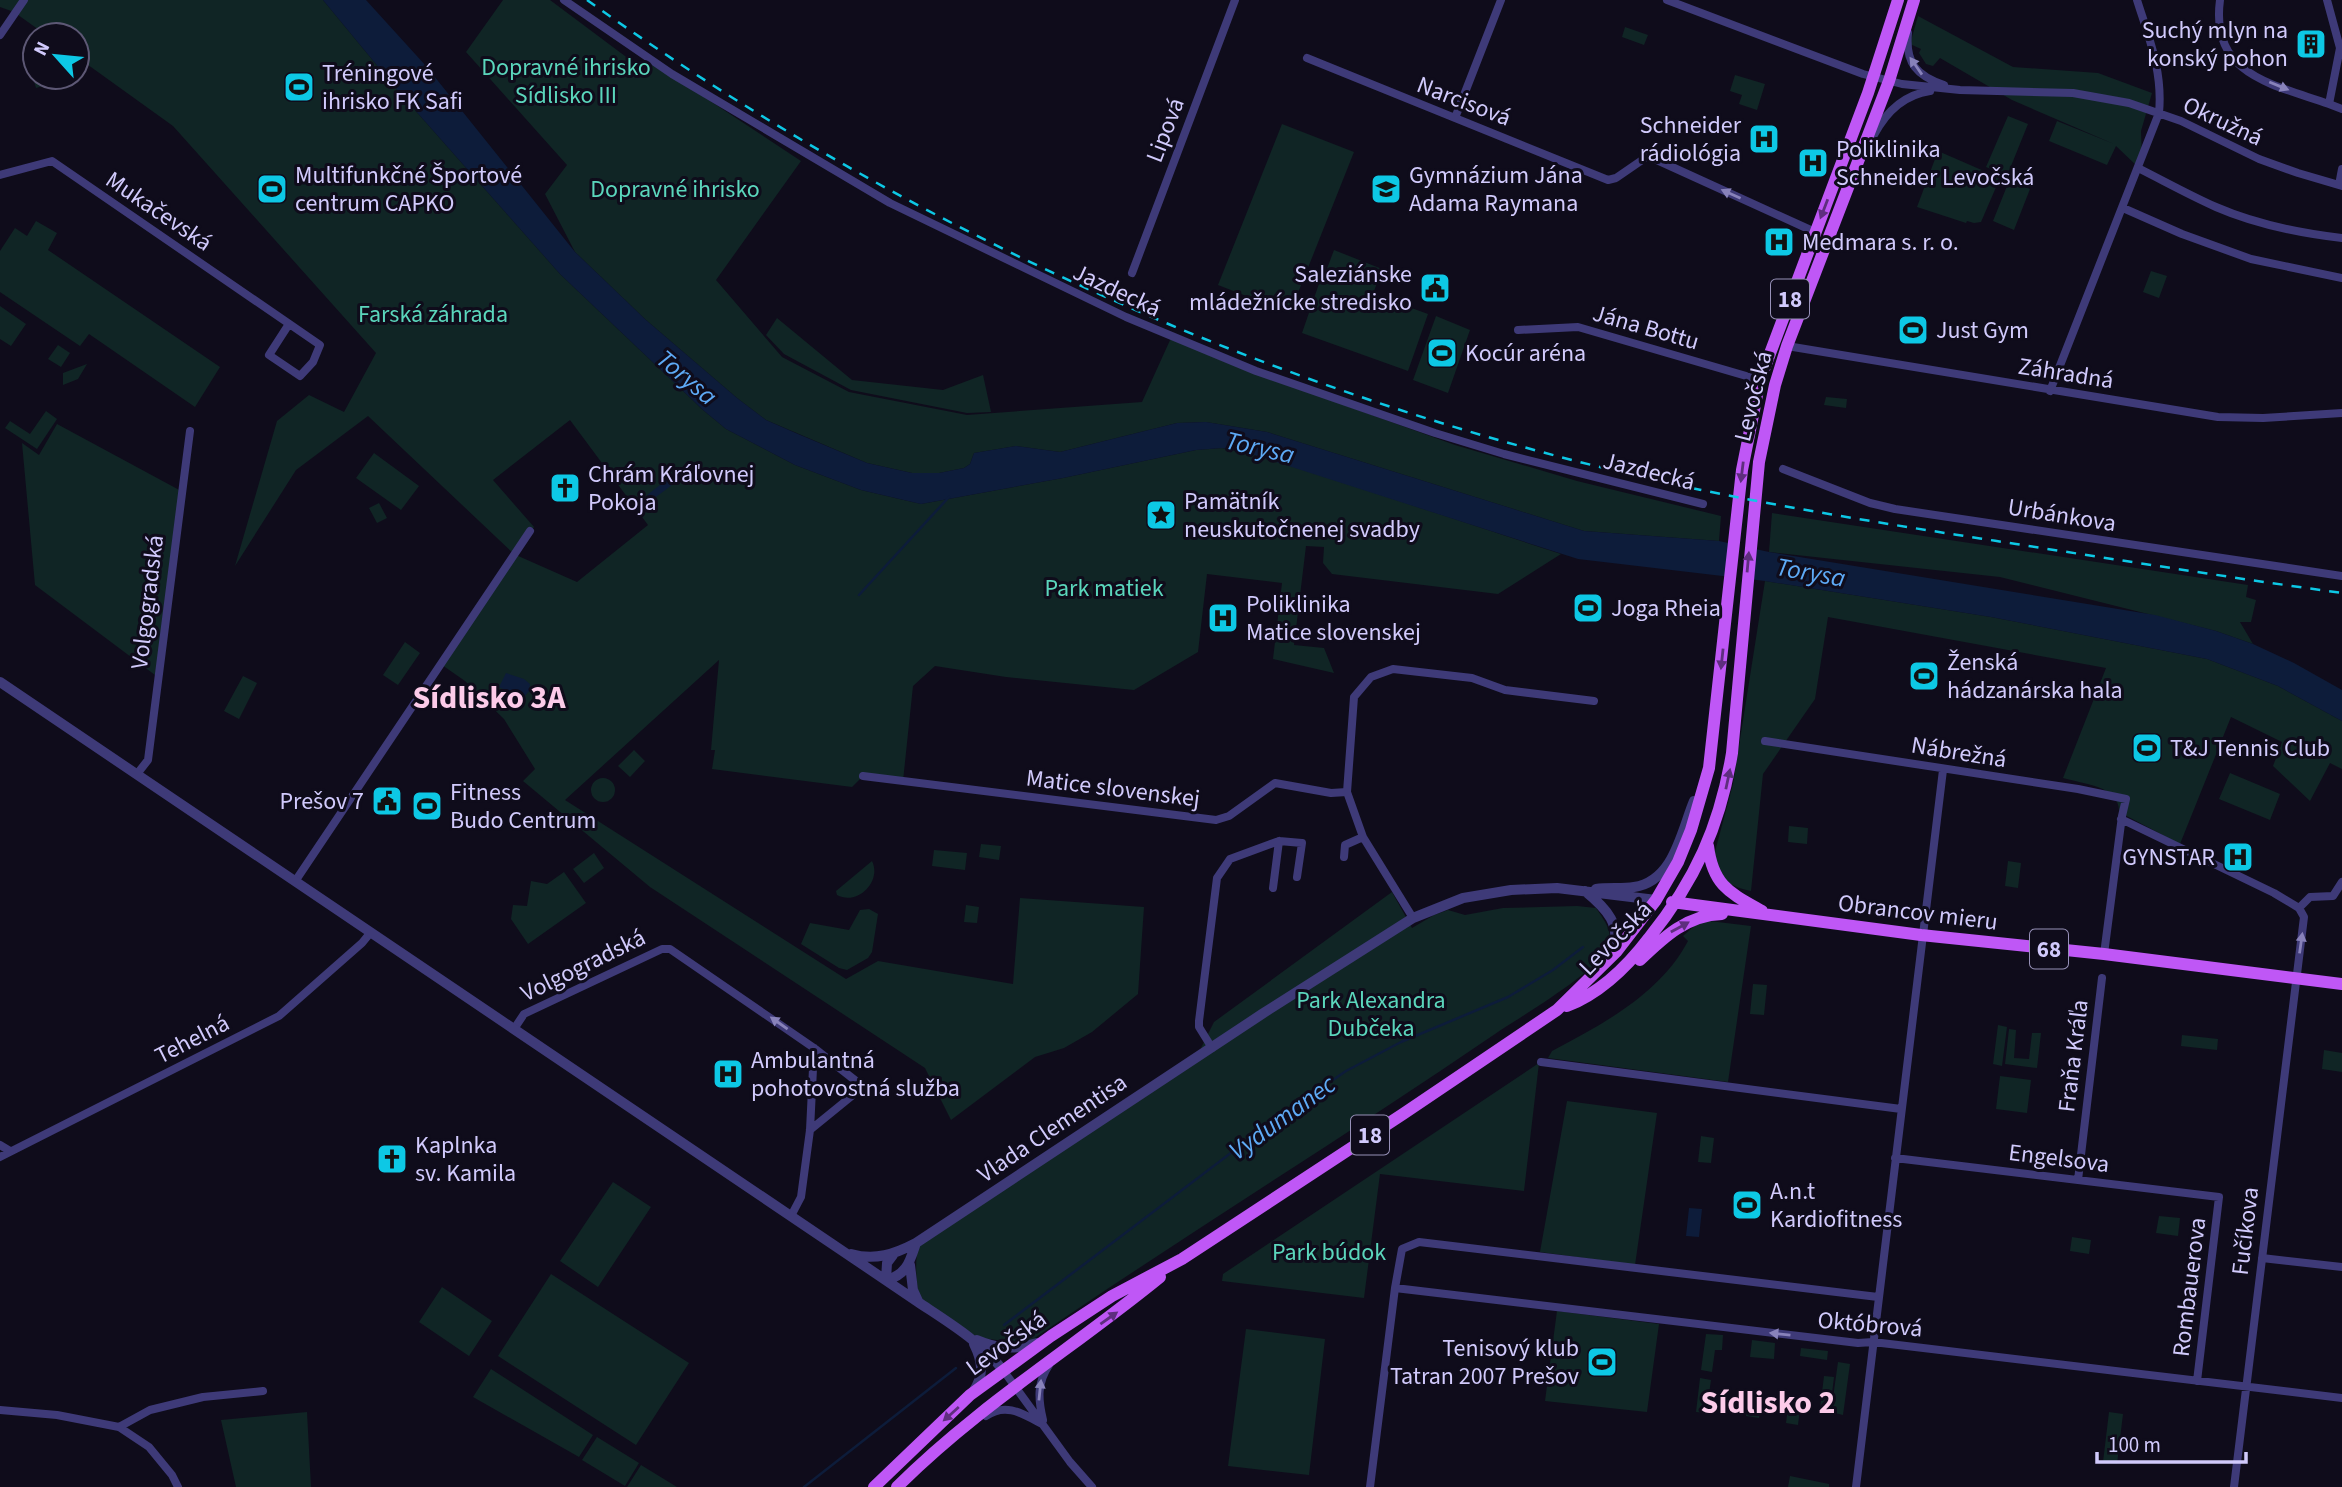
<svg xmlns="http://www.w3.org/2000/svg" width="2342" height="1487" viewBox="0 0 2342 1487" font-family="'Source Sans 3',sans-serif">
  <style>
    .green { fill: #102525; fill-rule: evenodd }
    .water { fill: #0d1c3a }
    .pier { fill: #0f0c1b }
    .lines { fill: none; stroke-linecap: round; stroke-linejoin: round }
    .stream { stroke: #0d1c3a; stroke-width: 2.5 }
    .minor { stroke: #3e3a78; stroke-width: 8 }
    .tertiary { stroke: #3e3a78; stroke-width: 10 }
    .primary { stroke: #bf57f6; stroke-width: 12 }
    .rail { stroke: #0dc8e5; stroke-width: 2.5; stroke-dasharray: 10 9; stroke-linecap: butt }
    .oneway { fill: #8882ba }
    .oneway2 { fill: #5e2e7e }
    .labels { text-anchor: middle; stroke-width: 6; stroke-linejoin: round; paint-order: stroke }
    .shield { fill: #0f0c1b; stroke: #9791b8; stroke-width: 2 }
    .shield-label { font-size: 23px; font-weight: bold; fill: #d1cafc }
    .poi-label { font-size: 24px; fill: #d1cafc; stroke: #0f0c1b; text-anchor: start }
    .park-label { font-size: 24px; fill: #5bd6bc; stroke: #0f0c1b }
    .street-label { font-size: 24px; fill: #d1cafc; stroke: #0f0c1b }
    .water-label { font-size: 26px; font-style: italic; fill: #5eaaf6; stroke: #0f0c1b }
    .district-label { font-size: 32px; font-weight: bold; fill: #fccbe9; stroke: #0f0c1b }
  </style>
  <rect width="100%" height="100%" fill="#0f0c1b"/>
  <path class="green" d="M0,0H323L399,92L560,274L703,410L726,429L795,465L861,490L921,504L1063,478L1196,450L1222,448L1268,458L1561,554L1498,594L1332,574L1323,563L1324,547L1306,546L1294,645L1324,648L1334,673L1273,659L1282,583L1207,574L1198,652L1134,690L1006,677L935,666L913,686L903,781L863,776L852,787L712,769L715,750H711L719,660L565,800L846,979L878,961L1013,984L1020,898L1144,907L1138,994L1092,1032L1064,1048L1035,1057L951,1120L925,1068L650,887L523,781L535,769L504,719L465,681L442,665L515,555L368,416L296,470L235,566L277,421L309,395L344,412L376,353L173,126L77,57V35H46L14,12L0,7ZM570,420L648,525L577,582L516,555L534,527L493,480Z
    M503,0H550L641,68L648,60L801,161L716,280L782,357L849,392L967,415L1142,402L1171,338L1225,362L1455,445L1577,481L1721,516L1719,541L1584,531L1267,432L1206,422L1177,423L1060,452L1016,446L974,453L970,464L964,468L939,473H912L867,463L766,420L737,398L646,320L575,252L545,194L567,165L466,52Z
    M1918,16L2013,67L2098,73L2152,93L2141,131L2142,159L2138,167L2116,146L2107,165L2049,141L2057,121L2114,144L2012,100L1940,58L1933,66L1926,64L1919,53L1921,49L1910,44Z
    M1625,27L1648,35L1644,45L1622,37Z
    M35,73V77H59L60,81L36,88L32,74Z
    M1735,75L1765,84L1757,110L1739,104L1742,95L1730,91Z
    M2008,116L2028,124L2007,176L1986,167Z
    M1282,124L1354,152L1290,313L1218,285Z
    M1938,151L2000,178L1981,222L1974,223L1967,221L1966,223L1917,207Z
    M2009,181L2030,189L2014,230L1993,221Z
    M36,221L57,233L48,250L220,367L195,407L89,334L80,346L0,292V251L15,228L27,236Z
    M1334,250L1382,269L1373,294L1428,314L1408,371L1302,333L1322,275L1353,286L1325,274Z
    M2151,271L2167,276L2159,298L2143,292Z
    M0,306L26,324L11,346L0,339Z
    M1436,316L1470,330L1448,393L1413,380Z
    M777,318L852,380L943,390L983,375L991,412L967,413L851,390L784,354L766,335Z
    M58,345L70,353L61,367L48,359Z
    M87,364L78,379L63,385V373Z
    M1826,397L1847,399L1846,408L1824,405Z
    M46,411L57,419L37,449L5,428L10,421L30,434Z
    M57,424L183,492L159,678L35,585L22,443L39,455Z
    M374,453L419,486L401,510L356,478Z
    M379,503L387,518L377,523L369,508Z
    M1772,513L2248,585L2246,597L2256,600L2251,622H2240L2253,644L2216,631L2000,577L1769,552Z
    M1765,581L1991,617L2207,659L2278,686L2342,721V769L2330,763L2310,801L2273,766L2282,742L2231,717L2180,844L2119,812C2120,786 2083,784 2063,778L2106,668L1828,617L1815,699L1763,774L1751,891C1727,886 1724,880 1713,859L1733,784Z
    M405,642L420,653L398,685L383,675Z
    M243,676L257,683L239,719L224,711Z
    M634,750L645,761L630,777L618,766Z
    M2230,773L2280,794L2270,820L2219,799Z
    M591 790a12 12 0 1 1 24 0a12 12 0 1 1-24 0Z
    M1789,826L1808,828L1807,844L1788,842Z
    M981,844L1001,846L999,860L979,857Z
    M934,850L967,853L965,870L932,866Z
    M594,853L604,868L584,883L573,869Z
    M872,861C882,881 858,906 837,895L836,891Z
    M2008,861L2021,863L2018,888L2005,886Z
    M564,872L586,903L528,944L511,919L513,905L527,906L531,881L547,884Z
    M1392,892L1412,928L1434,915L1448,910L1465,915L1503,908L1577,906L1596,908C1604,920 1614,932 1608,947C1599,971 1520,1017 1495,1034C1340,1140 1180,1238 1026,1344L975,1337L922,1309C916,1285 914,1265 919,1240L1197,1056L1214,1022Z
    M966,905L979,907L977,923L964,922Z
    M869,909L878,914L872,952L868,958L847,970L839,968L801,944L810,923L849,930L860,910Z
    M1701,920L1751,926L1728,1082L1548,1058L1552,1051C1603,1024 1660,994 1688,941L1683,936Z
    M1753,984L1767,985L1764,1015L1750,1014Z
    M1998,1025L2007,1027L2002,1066L1993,1064Z
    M2009,1029L2016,1030L2014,1058L2029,1059L2032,1033H2041L2037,1068L2005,1064Z
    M2182,1035L2218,1039L2217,1050L2181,1046Z
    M2324,1050L2342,1053V1072L2322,1069Z
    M1539,1063L1524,1191L1380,1174L1364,1298L1222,1281L1223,1274Z
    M2000,1076L2031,1080L2027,1113L1996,1109Z
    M1567,1101L1657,1113L1635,1265L1540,1252Z
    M1701,1136L1714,1138L1711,1163L1698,1162Z
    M613,1182L651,1207L598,1287L560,1261Z
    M2159,1216L2180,1218L2178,1236L2156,1233Z
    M2072,1237L2091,1240L2089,1254L2070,1251Z
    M551,1274L689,1363L636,1445L498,1356Z
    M442,1287L492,1321L469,1356L419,1322Z
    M1557,1311L1659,1324L1647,1412L1545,1401Z
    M1246,1329L1325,1339L1309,1475L1228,1466Z
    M1706,1334L1723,1335L1722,1350H1715L1712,1372L1701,1370Z
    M1752,1340L1775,1343L1774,1359L1750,1357Z
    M1801,1348L1828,1351L1827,1360L1800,1356Z
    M1838,1362L1850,1364L1843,1415L1831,1412Z
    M491,1369L593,1435L579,1457L473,1397Z
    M1824,1376L1834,1377L1830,1410L1820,1409Z
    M1700,1378L1711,1380L1709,1394L1717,1395L1715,1414L1696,1412Z
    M1789,1399L1801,1400L1798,1425L1786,1423Z
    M1756,1401L1761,1402L1759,1418L1746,1416L1747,1409Z
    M307,1412L311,1487H236L221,1420Z
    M2109,1412L2123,1414L2117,1464L2103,1462Z
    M597,1437L639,1463L625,1486L582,1460Z
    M641,1465L677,1487H627Z
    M1790,1476L1829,1484V1487H1788Z"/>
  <path class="water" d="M323,0H366L426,66L575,252L646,320L737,398L766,420L798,434L867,463L912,473H939L964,468L970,464L974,453L1016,446L1060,452L1177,423L1206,422L1267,432L1584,531L1719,541L1769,552L2155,615L2216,631L2253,644L2294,663L2342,690V721L2278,686L2207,659L1991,617L1765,581L1578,559L1242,451L1222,448L1196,450L1063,478L921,504L861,490L795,465L726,429L703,410L560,274L399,92Z
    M668,479L672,485L652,500L647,495Z
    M506,673L524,679L530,684L529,691L525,696H517L499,687Z
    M1689,1208L1702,1209L1699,1237L1686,1236Z"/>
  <path class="pier" d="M1734,541L1750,544L1747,582L1728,580Z"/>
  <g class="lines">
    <path class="stream" d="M859,595L949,497
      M1004,1325L1273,1121L1346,1071L1401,1042L1508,997L1553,970L1583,947
      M804,1487L956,1368"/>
    <path class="minor" d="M564,0L672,74L890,203L1126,317L1256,371L1435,433L1504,454L1703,504
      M1667,0L1863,74L1902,84L1960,90L2073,93L2129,103L2181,121L2259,159L2298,173L2342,186
      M2220,0C2210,75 2272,84 2329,104
      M2327,0L2340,48L2329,104L2342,109
      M1908,33C1905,63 1917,76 1944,85
      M0,35L24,0
      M1307,58L1608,180L1616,178L1648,156L1815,232
      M1455,118L1501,0
      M1874,135C1886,112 1903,95 1930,91
      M2138,168C2164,181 2189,195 2216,207C2255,224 2299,233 2342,238
      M0,175L52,161L320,345L313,362L300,376L269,355L289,324
      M2339,185L2342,169
      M2123,208L2182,234L2251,259L2342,278
      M1132,273L1235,0
      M1518,330L1578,327L1760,380
      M1787,346L2218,417L2263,418L2342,413
      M2050,391L2159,113C2163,72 2149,38 2137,0
      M1783,469L1870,503L1895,509L2342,576
      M1765,741L2078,789L2126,799L2122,816L2104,954
      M137,774L148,760L190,431
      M863,776L1216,820L1229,816L1275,783L1331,793L1347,792
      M2121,819L2274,893L2299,908L2304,917L2234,1487
      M1279,841L1302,843L1297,877
      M1344,857L1345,845L1363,837
      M296,880L530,531
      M2299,908L2310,897L2333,896L2342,882
      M1413,918L1363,837L1347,792L1354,697L1371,677L1393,669L1472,678L1505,690L1594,701
      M514,1029L524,1014L662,949H670L814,1048L856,1081V1088L853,1095L810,1130
      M1212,1048L1199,1027V1021L1217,878L1230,859L1279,841L1273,888
      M1541,1062L1901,1109
      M0,1145L10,1151
      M0,1157L279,1016L362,943L371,932
      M1895,1158L2219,1197L2197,1381
      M2078,1180L2102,978
      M791,1216L801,1197L810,1130L814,1048
      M2262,1258L2342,1267
      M1395,1288L1858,1343L1873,1342L2342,1398
      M1003,1370L1070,1462L1092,1487
      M0,1410L57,1415L119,1427L149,1447L172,1475L178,1487
      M986,1416C1006,1402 1023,1414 1042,1424
      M1043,1420C1038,1399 1037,1383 1049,1365
      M119,1427L150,1410L203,1397L263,1391
      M1370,1487L1395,1288L1402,1249L1419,1242L1878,1297
      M1856,1487L1943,770"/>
    <path class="tertiary" d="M0,682L918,1302C948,1322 980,1341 1003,1370
      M1596,889C1608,887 1622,889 1634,887C1674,881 1681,832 1694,801
      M1585,891C1606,908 1624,926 1611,954
      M851,1254C875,1261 895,1254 916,1243L1262,1014L1413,918L1463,898L1511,890L1557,888L1656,900
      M910,1265L913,1290L918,1301
      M886,1280C907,1275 910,1261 916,1243
      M886,1280L887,1263L893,1255
      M977,1340C998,1349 1016,1350 1037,1343
      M973,1392C984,1376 983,1362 974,1344"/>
    <path class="primary" d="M1708,846C1713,886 1730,893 1762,911
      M1672,902L1921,935L2104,954L2342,984
      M1640,960C1664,937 1687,915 1722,914
      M1567,1006C1600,993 1627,967 1649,938C1695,881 1720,826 1732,753L1759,462L1775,385L1787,346L1889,81L1914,0
      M874,1487L970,1395L1051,1336L1112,1296L1182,1259L1403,1114L1557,1010L1616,952L1656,900L1678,862L1691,830L1709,768L1742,470L1760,380L1868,93L1898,0
      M897,1487C977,1407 1073,1348 1160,1277"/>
    <path class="rail" d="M587,0C883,212 1220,369 1572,460C1718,498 1867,521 2016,544C2125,561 2233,578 2342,593"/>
  </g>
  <defs><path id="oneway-solid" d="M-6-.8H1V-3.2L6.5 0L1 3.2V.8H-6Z" transform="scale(1.75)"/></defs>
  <g class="oneway">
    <use href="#oneway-solid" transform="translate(1916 66) rotate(-125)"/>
    <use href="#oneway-solid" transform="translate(2279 86) rotate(22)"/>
    <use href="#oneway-solid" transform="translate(1731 194) rotate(-156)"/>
    <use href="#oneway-solid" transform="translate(2301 943) rotate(-82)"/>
    <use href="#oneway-solid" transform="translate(779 1023) rotate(-145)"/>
    <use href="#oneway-solid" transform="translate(1780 1334) rotate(-174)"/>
    <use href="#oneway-solid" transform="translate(1040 1390) rotate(-84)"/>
  </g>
  <g class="oneway2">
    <use href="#oneway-solid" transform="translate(1824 209) rotate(111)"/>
    <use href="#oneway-solid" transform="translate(1742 472) rotate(97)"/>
    <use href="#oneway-solid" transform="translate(1748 562) rotate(-85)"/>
    <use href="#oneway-solid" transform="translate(1722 659) rotate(96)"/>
    <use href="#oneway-solid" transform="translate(1728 779) rotate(-78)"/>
    <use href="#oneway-solid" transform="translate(1680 927) rotate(-29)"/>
    <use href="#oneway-solid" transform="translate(1109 1318) rotate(-35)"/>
    <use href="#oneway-solid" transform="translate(951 1414) rotate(138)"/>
  </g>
  <defs>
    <g id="building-square" transform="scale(1.575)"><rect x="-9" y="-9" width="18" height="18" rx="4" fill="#0dc8e5" stroke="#0f0c1b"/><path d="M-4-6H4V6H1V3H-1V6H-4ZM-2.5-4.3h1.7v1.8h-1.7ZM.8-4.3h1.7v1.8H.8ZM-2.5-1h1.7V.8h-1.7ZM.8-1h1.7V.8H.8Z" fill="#111"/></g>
    <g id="stadium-square" transform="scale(1.575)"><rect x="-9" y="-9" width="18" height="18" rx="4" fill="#0dc8e5" stroke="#0f0c1b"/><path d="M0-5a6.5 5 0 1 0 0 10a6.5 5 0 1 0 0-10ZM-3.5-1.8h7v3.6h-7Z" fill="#111"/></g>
    <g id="hospital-square" transform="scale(1.575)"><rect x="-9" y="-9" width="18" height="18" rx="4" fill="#0dc8e5" stroke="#0f0c1b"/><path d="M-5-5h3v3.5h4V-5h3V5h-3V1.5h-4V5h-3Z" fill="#111"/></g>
    <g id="school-square" transform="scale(1.575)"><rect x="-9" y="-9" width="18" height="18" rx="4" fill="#0dc8e5" stroke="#0f0c1b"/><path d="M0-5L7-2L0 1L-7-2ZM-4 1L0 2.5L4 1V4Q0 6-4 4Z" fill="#111"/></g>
    <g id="civic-square" transform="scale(1.575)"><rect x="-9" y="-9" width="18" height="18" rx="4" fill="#0dc8e5" stroke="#0f0c1b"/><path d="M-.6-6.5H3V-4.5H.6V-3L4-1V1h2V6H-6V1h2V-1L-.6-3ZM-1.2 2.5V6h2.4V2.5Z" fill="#111"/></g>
    <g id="church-square" transform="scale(1.575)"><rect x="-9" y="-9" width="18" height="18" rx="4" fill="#0dc8e5" stroke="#0f0c1b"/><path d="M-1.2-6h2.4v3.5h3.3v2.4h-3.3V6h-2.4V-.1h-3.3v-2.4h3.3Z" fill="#111"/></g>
    <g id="sight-square" transform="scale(1.575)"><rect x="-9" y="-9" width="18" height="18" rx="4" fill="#0dc8e5" stroke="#0f0c1b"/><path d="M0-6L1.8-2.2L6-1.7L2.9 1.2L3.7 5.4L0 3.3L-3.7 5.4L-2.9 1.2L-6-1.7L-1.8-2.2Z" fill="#111"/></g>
  </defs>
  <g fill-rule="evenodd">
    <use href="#building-square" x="2311" y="44"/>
    <use href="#stadium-square" x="299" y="87"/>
    <use href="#hospital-square" x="1764" y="139"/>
    <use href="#hospital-square" x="1813" y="163"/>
    <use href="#stadium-square" x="272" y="189"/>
    <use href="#school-square" x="1386" y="189"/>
    <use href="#hospital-square" x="1779" y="242"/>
    <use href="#civic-square" x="1435" y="288"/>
    <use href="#stadium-square" x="1913" y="330"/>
    <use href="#stadium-square" x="1442" y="353"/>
    <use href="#church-square" x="565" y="488"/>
    <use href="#sight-square" x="1161" y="515"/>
    <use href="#stadium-square" x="1588" y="608"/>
    <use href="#hospital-square" x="1223" y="618"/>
    <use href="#stadium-square" x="1924" y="676"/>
    <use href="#stadium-square" x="2147" y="748"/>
    <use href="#civic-square" x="387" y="801"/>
    <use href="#stadium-square" x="427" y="806"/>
    <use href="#hospital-square" x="2238" y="857"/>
    <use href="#hospital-square" x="728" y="1074"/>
    <use href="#church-square" x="392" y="1159"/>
    <use href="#stadium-square" x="1747" y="1205"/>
    <use href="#stadium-square" x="1602" y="1362"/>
  </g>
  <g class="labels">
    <g class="shield">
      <rect x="1771" y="279.5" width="38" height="39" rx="5"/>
      <rect x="2030" y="929.5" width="38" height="39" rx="5"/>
      <rect x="1351" y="1115.5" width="38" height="39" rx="5"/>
    </g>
    <g class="shield-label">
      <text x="1790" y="307">18</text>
      <text x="2049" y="957">68</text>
      <text x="1370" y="1143">18</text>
    </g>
    <g class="poi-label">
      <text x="2288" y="38" text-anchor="end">Suchý mlyn na<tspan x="2288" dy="28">konský pohon</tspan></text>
      <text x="322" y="81">Tréningové<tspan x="322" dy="28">ihrisko FK Safi</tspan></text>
      <text x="1741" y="133" text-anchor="end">Schneider<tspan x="1741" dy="28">rádiológia</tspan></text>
      <text x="1836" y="157">Poliklinika<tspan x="1836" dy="28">Schneider Levočská</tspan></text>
      <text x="295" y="183">Multifunkčné Športové<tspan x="295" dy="28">centrum CAPKO</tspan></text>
      <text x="1409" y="183">Gymnázium Jána<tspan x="1409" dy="28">Adama Raymana</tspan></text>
      <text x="1802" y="250">Medmara s. r. o.</text>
      <text x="1412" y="282" text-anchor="end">Saleziánske<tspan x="1412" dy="28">mládežnícke stredisko</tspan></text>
      <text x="1936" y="338">Just Gym</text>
      <text x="1465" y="361">Kocúr aréna</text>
      <text x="588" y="482">Chrám Kráľovnej<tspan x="588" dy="28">Pokoja</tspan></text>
      <text x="1184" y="509">Pamätník<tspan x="1184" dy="28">neuskutočnenej svadby</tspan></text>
      <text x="1246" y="612">Poliklinika<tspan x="1246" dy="28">Matice slovenskej</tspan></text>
      <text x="1611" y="616">Joga Rheia</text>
      <text x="1947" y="670">Ženská<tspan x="1947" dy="28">hádzanárska hala</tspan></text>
      <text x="2170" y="756">T&amp;J Tennis Club</text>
      <text x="450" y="800">Fitness<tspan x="450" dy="28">Budo Centrum</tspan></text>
      <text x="364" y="809" text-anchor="end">Prešov 7</text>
      <text x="2215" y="865" text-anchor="end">GYNSTAR</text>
      <text x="751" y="1068">Ambulantná<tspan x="751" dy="28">pohotovostná služba</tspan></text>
      <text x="415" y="1153">Kaplnka<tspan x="415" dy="28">sv. Kamila</tspan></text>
      <text x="1770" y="1199">A.n.t<tspan x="1770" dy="28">Kardiofitness</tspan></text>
      <text x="1579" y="1356" text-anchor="end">Tenisový klub<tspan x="1579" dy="28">Tatran 2007 Prešov</tspan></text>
    </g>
    <g class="park-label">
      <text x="566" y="75">Dopravné ihrisko<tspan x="566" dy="28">Sídlisko III</tspan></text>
      <text x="675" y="197">Dopravné ihrisko</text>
      <text x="433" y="322">Farská záhrada</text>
      <text x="1104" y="596">Park matiek</text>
      <text x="1371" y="1008">Park Alexandra<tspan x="1371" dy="28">Dubčeka</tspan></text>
      <text x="1329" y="1260">Park búdok</text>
    </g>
    <g class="street-label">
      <text transform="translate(1464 101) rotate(21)" y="8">Narcisová</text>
      <text transform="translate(2223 121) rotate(25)" y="8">Okružná</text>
      <text transform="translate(1165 130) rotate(-69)" y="8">Lipová</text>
      <text transform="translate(159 211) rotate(34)" y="8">Mukačevská</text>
      <text transform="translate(1117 290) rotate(25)" y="8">Jazdecká</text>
      <text transform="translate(1646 327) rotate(16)" y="8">Jána Bottu</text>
      <text transform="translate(2066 373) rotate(9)" y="8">Záhradná</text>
      <text transform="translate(1753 396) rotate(-76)" y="8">Levočská</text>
      <text transform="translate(1649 471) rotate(14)" y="8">Jazdecká</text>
      <text transform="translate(2062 515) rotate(9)" y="8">Urbánkova</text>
      <text transform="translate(147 602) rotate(-83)" y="8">Volgogradská</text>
      <text transform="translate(1959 752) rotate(9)" y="8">Nábrežná</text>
      <text transform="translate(1113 788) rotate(7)" y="8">Matice slovenskej</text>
      <text transform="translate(1918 912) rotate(7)" y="8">Obrancov mieru</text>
      <text transform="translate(1615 938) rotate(-46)" y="8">Levočská</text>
      <text transform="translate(583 965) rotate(-26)" y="8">Volgogradská</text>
      <text transform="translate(192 1039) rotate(-27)" y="8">Tehelná</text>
      <text transform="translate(2073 1056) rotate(-83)" y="8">Fraňa Kráľa</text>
      <text transform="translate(1052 1128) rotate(-34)" y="8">Vlada Clementisa</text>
      <text transform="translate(2059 1158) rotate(7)" y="8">Engelsova</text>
      <text transform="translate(2245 1231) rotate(-83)" y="8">Fučíkova</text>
      <text transform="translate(2189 1287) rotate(-83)" y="8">Rombauerova</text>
      <text transform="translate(1870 1324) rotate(5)" y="8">Októbrová</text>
      <text transform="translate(1006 1343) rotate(-36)" y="8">Levočská</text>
    </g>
    <g class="water-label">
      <text transform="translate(687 377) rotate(40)" y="9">Torysa</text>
      <text transform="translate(1260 447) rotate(13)" y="9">Torysa</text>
      <text transform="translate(1811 572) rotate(10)" y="9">Torysa</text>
      <text transform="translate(1282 1117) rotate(-36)" y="9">Vydumanec</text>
    </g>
    <g class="district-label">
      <text x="489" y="708">Sídlisko 3A</text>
      <text x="1768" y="1413">Sídlisko 2</text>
    </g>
  </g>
  <g transform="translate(56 56) rotate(297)"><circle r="33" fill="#0f0c1b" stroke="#5d5875" stroke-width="2"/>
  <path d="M0-5L12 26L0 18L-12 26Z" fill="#0dc8e5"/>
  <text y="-10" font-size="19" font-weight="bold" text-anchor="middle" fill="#d1cafc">N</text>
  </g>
  <path d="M2097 1452v10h149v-10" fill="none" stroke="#d1cafc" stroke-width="3.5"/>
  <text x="2108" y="1452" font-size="21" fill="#d1cafc" stroke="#0f0c1b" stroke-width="5" paint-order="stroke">100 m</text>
</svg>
